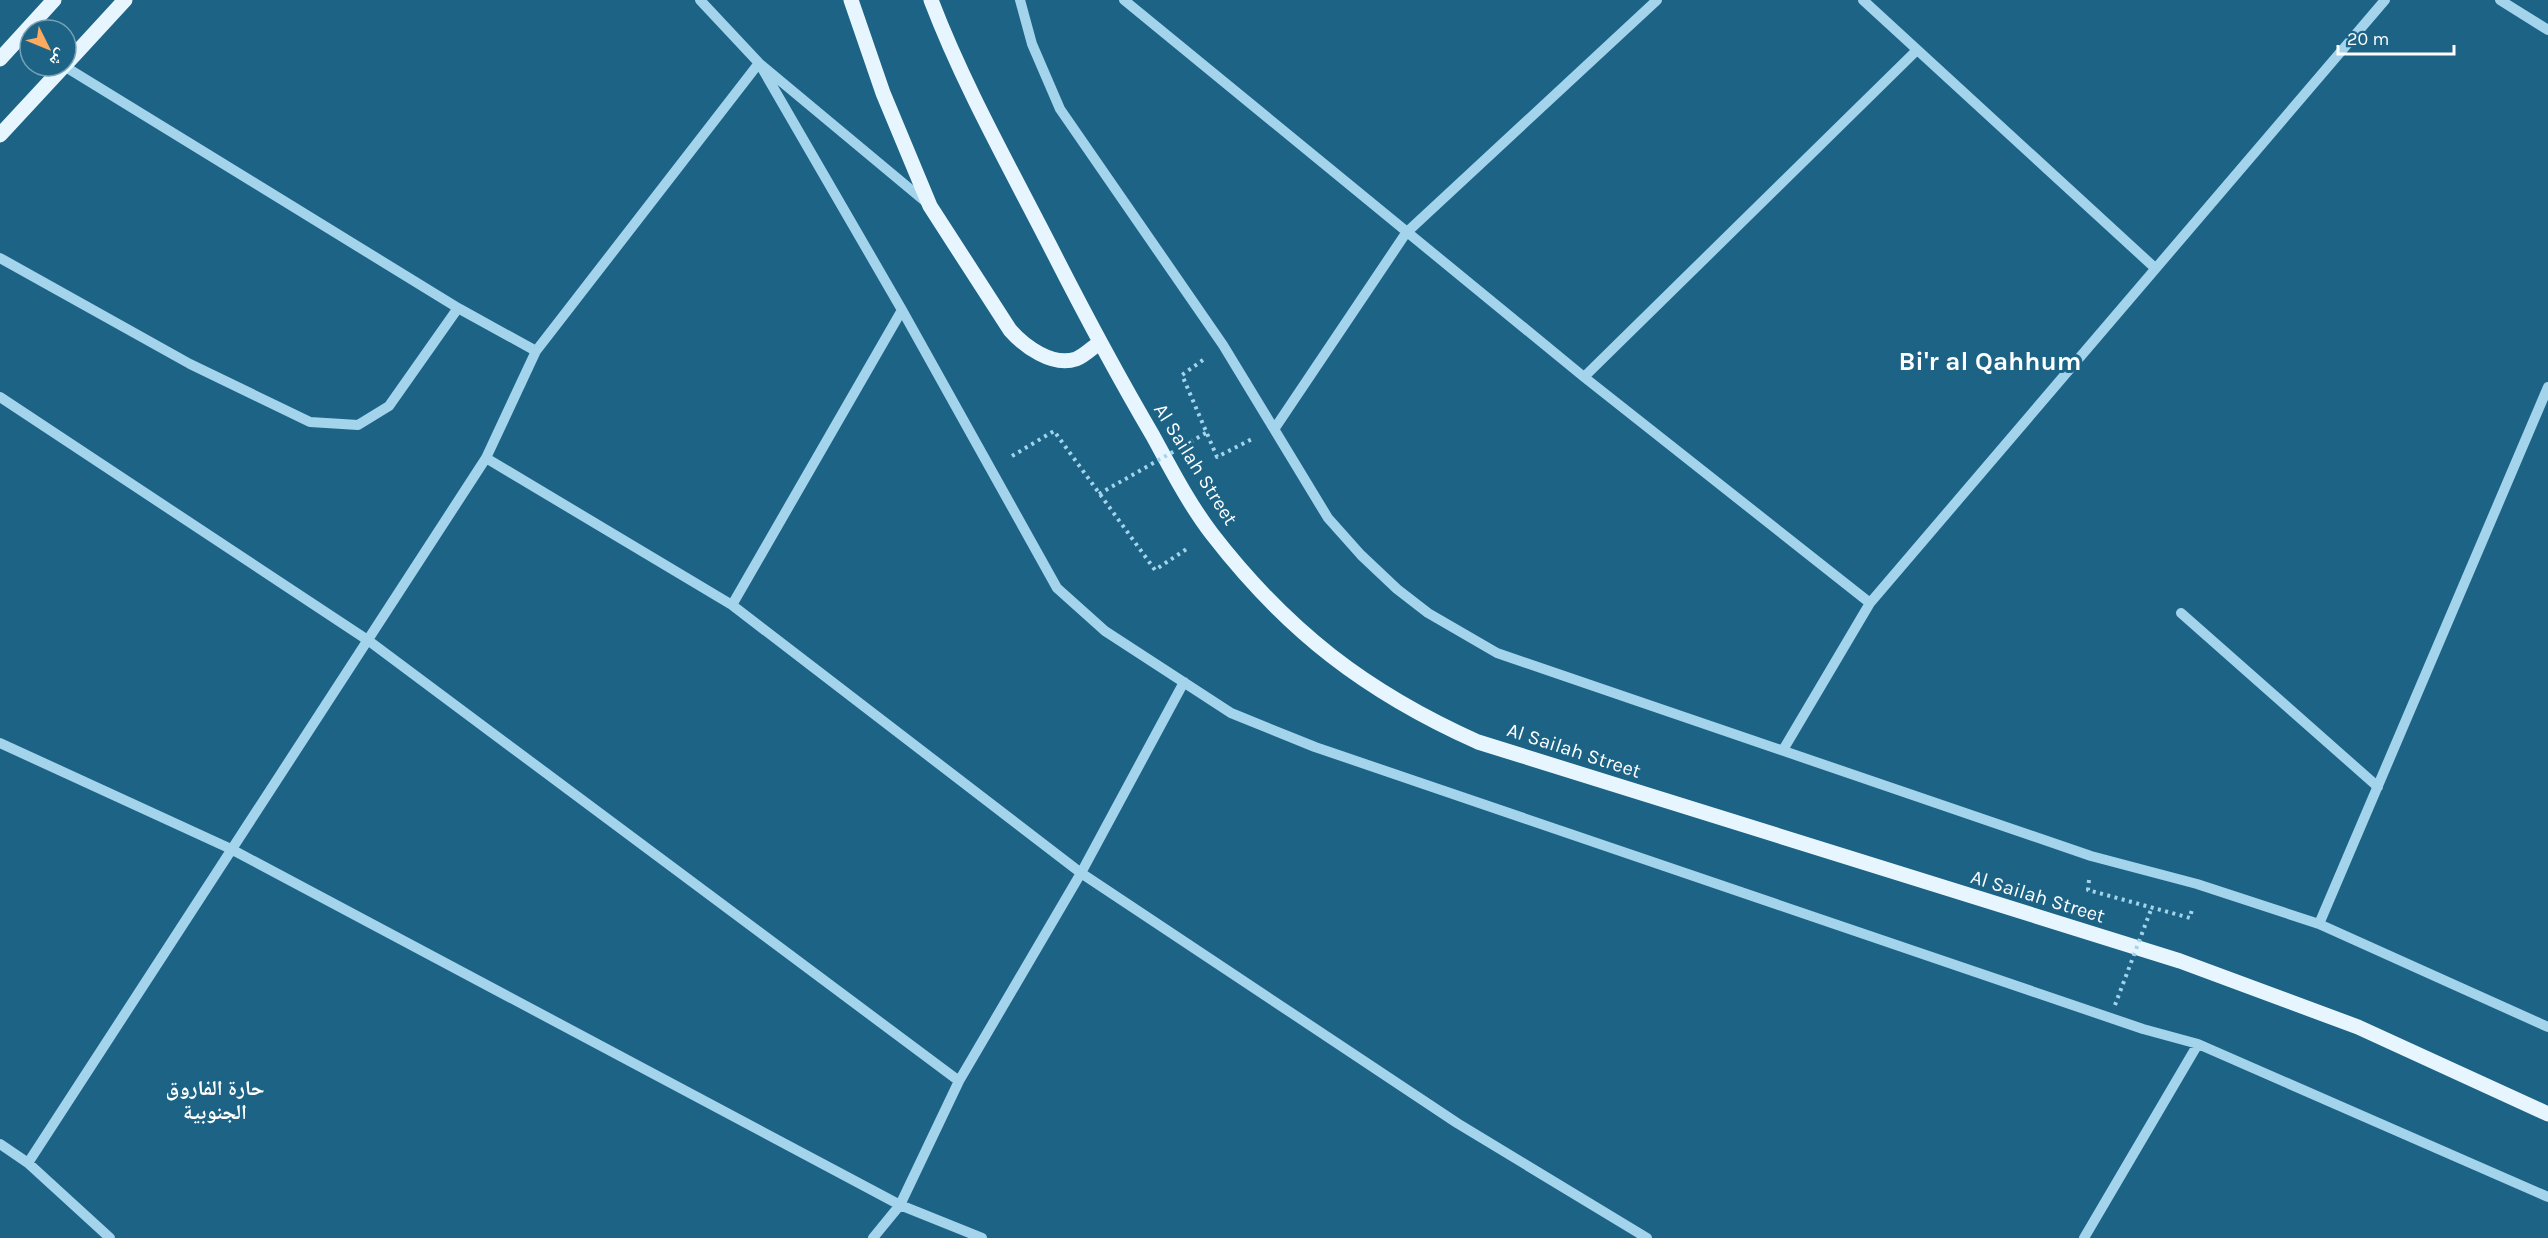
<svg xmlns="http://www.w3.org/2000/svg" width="2548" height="1238" viewBox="0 0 2548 1238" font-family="Karla,'Noto Naskh Arabic',sans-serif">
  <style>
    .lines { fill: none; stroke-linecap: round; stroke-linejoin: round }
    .path { stroke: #a3d4eb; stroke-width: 4; stroke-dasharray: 3 4.5; stroke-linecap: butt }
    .minor { stroke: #a3d4eb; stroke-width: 10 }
    .major { stroke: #e7f6fe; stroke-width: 15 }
    .path-bridge { stroke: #a3d4eb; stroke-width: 4; stroke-dasharray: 3 4.5; stroke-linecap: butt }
    .labels { text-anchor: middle; stroke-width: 6; stroke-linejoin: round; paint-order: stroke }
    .street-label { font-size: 20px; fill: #fff; stroke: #1c6385 }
    .neighbourhood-label { font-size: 21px; font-weight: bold; fill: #fff; stroke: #1c6385 }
    .district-label { font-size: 26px; font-weight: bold; fill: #fff; stroke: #1c6385 }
  </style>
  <rect width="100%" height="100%" fill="#1c6385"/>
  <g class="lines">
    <path class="path" d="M1203,360L1182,375L1217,457L1252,439
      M1012,456L1054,431L1155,570L1188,548
      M2089,880L2088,890L2190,918L2192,909"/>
    <path class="minor" d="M700,0L759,63L927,203
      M1020,0L1032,44L1060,109L1223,345L1328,518L1361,555L1397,589L1428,613L1497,653L2091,856L2197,884L2319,924L2548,1027
      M1124,0L1584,377L1870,603
      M1863,0L2155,268
      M2500,0L2548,30
      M64,66L458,308L536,351
      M0,258L190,364L310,422L358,425L389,406L458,308
      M1584,377L1917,50
      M0,397L369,641L959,1081
      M1275,428L1406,233L1657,0
      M486,458L732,605L1081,873L1457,1123L1647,1238
      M732,605L902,310
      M2181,613L2378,787
      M0,743L231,849L900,1205L982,1238
      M1783,750L1870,603L2385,0
      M2319,924L2548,387
      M0,1144L28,1163L110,1238
      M28,1163L486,458L536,351L759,63L902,310L1057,588L1105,631L1231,713L1315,747L2143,1029L2198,1044L2548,1197
      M873,1238L900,1205L959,1081L1081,873L1184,682
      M2084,1238L2198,1044"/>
    <path class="major" d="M851,0L883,93L930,206L1010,330C1024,346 1052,367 1076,359C1084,356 1092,348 1099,343
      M931,0C963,84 1008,164 1049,244C1082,309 1116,373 1153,436C1171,469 1189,504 1212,534C1287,631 1366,692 1478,742L2180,961L2358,1027L2548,1114
      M0,59L54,0
      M66,64L125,0
      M0,135L64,66"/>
    <path class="path-bridge" d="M1099,494L1206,433
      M2115,1005L2152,907"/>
  </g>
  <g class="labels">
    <g class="street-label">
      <text transform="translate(1196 464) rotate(58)" y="7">Al Sailah Street</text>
      <text transform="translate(1574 750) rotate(18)" y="7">Al Sailah Street</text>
      <text transform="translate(2038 896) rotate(17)" y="7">Al Sailah Street</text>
    </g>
    <g class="neighbourhood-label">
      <text x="215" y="1095">حارة الفاروق<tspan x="215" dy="24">الجنوبية</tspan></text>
    </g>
    <g class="district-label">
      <text x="1990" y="370">Bi'r al Qahhum</text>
    </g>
  </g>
  <g transform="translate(48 48) rotate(133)"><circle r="28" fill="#1c6385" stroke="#77a1b6" stroke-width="1.5"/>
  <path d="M0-4.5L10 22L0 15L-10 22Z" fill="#fbaa60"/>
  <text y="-9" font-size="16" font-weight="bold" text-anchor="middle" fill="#ffffff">ش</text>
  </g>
  <path d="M2338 45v9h116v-9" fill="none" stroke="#ffffff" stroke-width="3"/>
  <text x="2347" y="45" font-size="18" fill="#ffffff" stroke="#1c6385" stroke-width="4.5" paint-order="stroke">20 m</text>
</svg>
